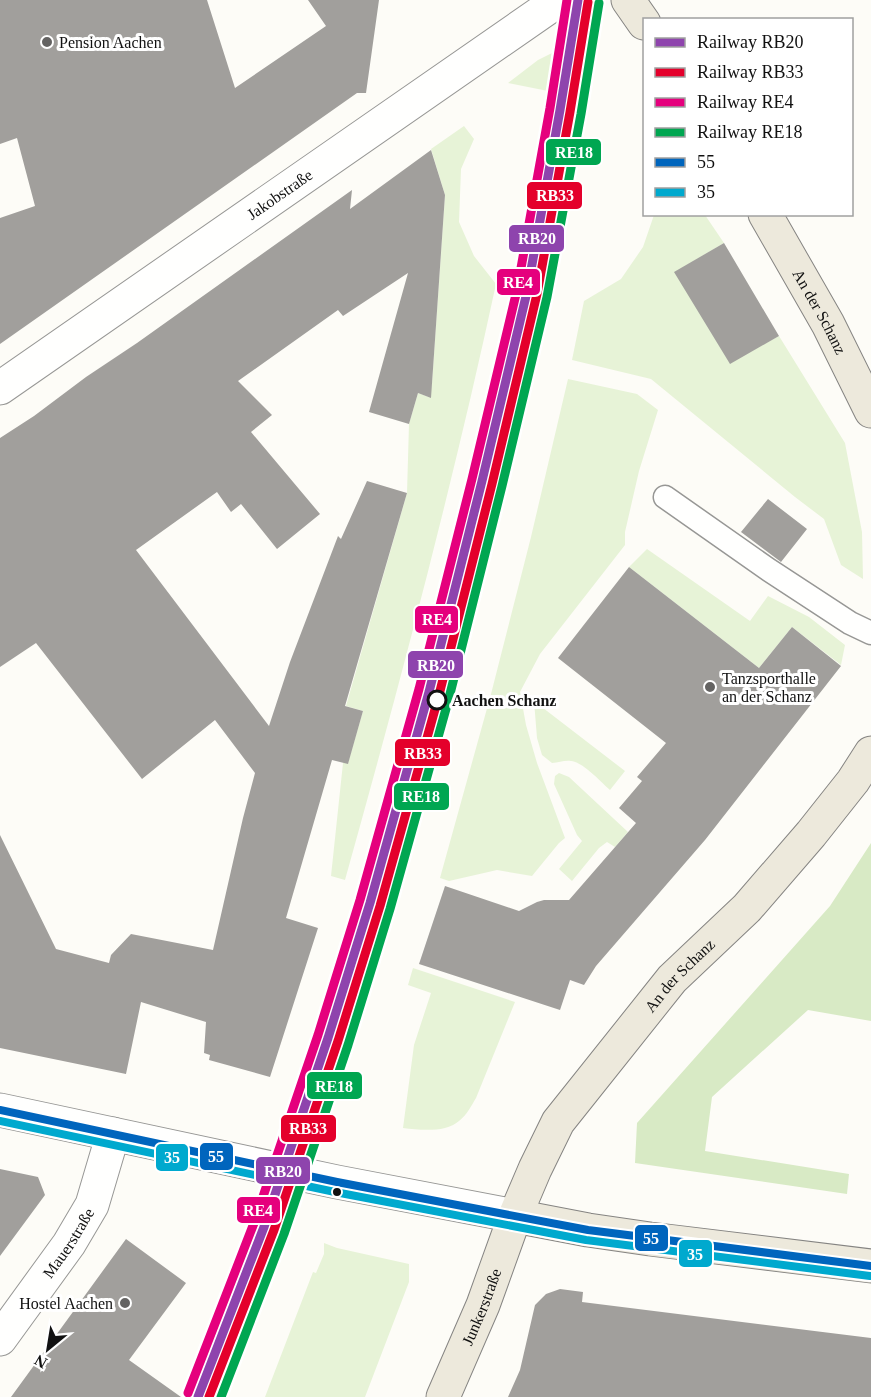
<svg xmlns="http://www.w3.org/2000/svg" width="871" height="1397" viewBox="0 0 871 1397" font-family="'Times New Roman',serif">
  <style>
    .green { fill: #e7f3d7 }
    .forest { fill: #d8eac5 }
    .building { fill: #a19f9c }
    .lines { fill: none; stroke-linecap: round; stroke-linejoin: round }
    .service-casing { stroke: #979795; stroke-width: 25 }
    .minor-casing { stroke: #979795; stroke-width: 35 }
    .tertiary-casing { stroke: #979795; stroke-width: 35 }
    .primary-casing { stroke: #858482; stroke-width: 35 }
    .service { stroke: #fffffe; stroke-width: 22 }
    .minor { stroke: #fffffe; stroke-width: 33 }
    .tertiary { stroke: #fffffe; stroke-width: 33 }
    .primary { stroke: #ede9dc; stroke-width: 33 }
    .bus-1-casing { stroke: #fff; stroke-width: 12 }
    .bus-2-casing { stroke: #fff; stroke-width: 12 }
    .bus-1 { stroke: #0065bd; stroke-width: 8 }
    .bus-2 { stroke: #00a9ce; stroke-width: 8 }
    .rail-1-casing { stroke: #fff; stroke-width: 14 }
    .rail-2-casing { stroke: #fff; stroke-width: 14 }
    .rail-3-casing { stroke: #fff; stroke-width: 14 }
    .rail-4-casing { stroke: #fff; stroke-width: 14 }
    .rail-1 { stroke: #8e44ad; stroke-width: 9 }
    .rail-2 { stroke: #e4002b; stroke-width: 9 }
    .rail-3 { stroke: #e5007d; stroke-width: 9 }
    .rail-4 { stroke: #00a651; stroke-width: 9 }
    .poi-dot { fill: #646362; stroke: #fff; stroke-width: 2 }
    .stop-dot { fill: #fff; stroke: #111; stroke-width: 3 }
    .bus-dot { fill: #111; stroke: #fff; stroke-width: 2 }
    .labels { text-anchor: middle; stroke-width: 6; stroke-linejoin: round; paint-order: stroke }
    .poi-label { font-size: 16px; fill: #111; stroke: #fff; text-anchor: start }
    .street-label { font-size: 16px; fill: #111; stroke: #fff }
    .stop-label { font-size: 16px; font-weight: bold; fill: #111; stroke: #fff; text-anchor: start }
    .line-badge { stroke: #fff; stroke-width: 2 }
    .badge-label { font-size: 16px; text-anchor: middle; font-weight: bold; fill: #fff }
  </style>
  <rect width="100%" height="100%" fill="#fdfcf7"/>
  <path class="green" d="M552,53L572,84L558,93L508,83L538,60Z
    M464,126L474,139L461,169L459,222L474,256L496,284C453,484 400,683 345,880L331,876L343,763H348L363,711L346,706L407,493L409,424L418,393L429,397L432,383L445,195L431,149Z
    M654,215H705L724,243L675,272L730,363L779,336L845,443L862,532L863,579L841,565L824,519L795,497L651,379L572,360L584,301L621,279L643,247Z
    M568,379L637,394L658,410L639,471L625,532V545L540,654L520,692L526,725L537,763L565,838L559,843L532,876L497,870L449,881L440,878L491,694L531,537Z
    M647,549L750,621L768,596L809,617L845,645L841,665L792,627L759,668L629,567Z
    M534,701L625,771L610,790C601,782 583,762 571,761C564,760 559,763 552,763L542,755L537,738Z
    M559,773L569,777L628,832L615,847L607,842L599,848L572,881L559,869L582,841L577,835L554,784L555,776Z
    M413,968L515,1002L476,1098C471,1106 467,1115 459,1121C446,1133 420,1130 403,1128L414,1045L431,993L408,985Z
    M324,1243L337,1248L409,1264V1282L365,1397H265L313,1272L316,1273L324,1254Z"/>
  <path class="forest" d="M871,843V1021L808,1010L712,1097L705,1151L849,1174L847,1194L635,1163L637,1123L830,906Z"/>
  <path class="building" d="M0,0H207L235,88L326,26L308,0H379L366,93H357L0,344V218L35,206L17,138L0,144Z
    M431,150L445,195L431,398L418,393L409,424L369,412L408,273L343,316L338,310L238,381L272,415L251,432L320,514L277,549L241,504L231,512L217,492L136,550L269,726L290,662L338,536L341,539L367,481L407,493L345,706L363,711L348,764L332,760L286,918L318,928L270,1077L209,1060L210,1055L204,1053L206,1022L141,1002L126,1074L0,1048V835L56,949L109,963L111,955L131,934L213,950L243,818L255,773L215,720L142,779L36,643L0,667V438L34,416L86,377L137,343L352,190L350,209Z
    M724,243L779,336L730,364L674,272Z
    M768,499L807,529L781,562L741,532Z
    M629,567L759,668L792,627L841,666L705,840L596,966L584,985L570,980L560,1010L419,964L445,886L519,911L537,902L544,900H569L636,823L619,808L642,781L637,777L666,743L558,658Z
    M0,1169L38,1177L45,1195L0,1256Z
    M126,1239L186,1283L129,1360L181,1397H11Z
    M560,1289L583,1292L582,1302L871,1338V1397H508L520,1370L535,1305L546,1294Z"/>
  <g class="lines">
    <g class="service-casing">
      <path id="service" d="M665,497L769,570L850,623L871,633"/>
    </g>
    <g class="minor-casing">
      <g id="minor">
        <path id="s1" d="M0,1339L69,1244L92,1205L113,1134"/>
      </g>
    </g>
    <g class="tertiary-casing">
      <g id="tertiary">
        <path id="s2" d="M0,388L559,0"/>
        <path d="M0,1110L337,1182L515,1216"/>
      </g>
    </g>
    <g class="primary-casing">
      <g id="primary">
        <path d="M628,0L644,23"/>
        <path id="s3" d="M765,214L828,324L871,411"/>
        <path d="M515,1216L588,1230L650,1239L871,1266"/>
        <path id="s4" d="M443,1397L483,1305L515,1216L535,1169L558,1122L672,979L747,908L811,834L853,781L871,753"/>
      </g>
    </g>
    <use href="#service" class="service"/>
    <use href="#minor" class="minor"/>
    <use href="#tertiary" class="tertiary"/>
    <use href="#primary" class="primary"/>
    <g class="bus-1-casing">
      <path id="bus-1" d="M0,1110L337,1182L588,1230L871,1266"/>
    </g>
    <g class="bus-2-casing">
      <path id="bus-2" d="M0,1121L335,1192L586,1240L870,1276"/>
    </g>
    <use href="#bus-1" class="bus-1"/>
    <use href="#bus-2" class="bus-2"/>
    <g class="rail-1-casing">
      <path id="rail-1" d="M198,1397L264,1227L328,1038L370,903L429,692L482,481L527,292L560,110L578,0"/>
    </g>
    <g class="rail-2-casing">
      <path id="rail-2" d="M209,1397L274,1230L338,1041L380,906L439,695L492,484L537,294L570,112L588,2"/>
    </g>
    <g class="rail-3-casing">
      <path id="rail-3" d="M188,1393L254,1223L318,1035L360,900L419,689L472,479L517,290L550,108L567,0"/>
    </g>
    <g class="rail-4-casing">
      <path id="rail-4" d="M221,1397L284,1234L348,1045L390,909L449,698L502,486L547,297L581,114L599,3"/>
    </g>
    <use href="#rail-1" class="rail-1"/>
    <use href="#rail-2" class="rail-2"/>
    <use href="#rail-3" class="rail-3"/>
    <use href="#rail-4" class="rail-4"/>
  </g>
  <g class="poi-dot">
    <circle cx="47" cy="42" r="6"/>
    <circle cx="710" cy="687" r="6"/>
    <circle cx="125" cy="1303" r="6"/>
  </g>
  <circle class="stop-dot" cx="437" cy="700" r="9"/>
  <circle class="bus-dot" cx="337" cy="1192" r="5"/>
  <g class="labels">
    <g class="poi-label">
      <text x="59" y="48">Pension Aachen</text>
      <text x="722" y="684">Tanzsporthalle<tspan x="722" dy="18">an der Schanz</tspan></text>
      <text x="113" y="1309" text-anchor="end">Hostel Aachen</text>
    </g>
    <g class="street-label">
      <text dy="6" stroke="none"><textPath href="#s2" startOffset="340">Jakobstraße</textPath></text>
      <text dy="6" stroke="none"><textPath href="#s3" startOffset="112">An der Schanz</textPath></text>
      <text dy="6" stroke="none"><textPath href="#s4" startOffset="489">An der Schanz</textPath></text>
      <text dy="6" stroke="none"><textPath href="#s1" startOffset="118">Mauerstraße</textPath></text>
      <text dy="6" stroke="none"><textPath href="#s4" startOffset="98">Junkerstraße</textPath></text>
    </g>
    <g class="stop-label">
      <text x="452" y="706">Aachen Schanz</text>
    </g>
  </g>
  <g class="line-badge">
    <rect x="545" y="138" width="57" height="28" rx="6" fill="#00a651"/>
    <rect x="526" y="181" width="57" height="29" rx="6" fill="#e4002b"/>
    <rect x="508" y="224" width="57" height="29" rx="6" fill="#8e44ad"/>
    <rect x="496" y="268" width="45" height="28" rx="6" fill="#e5007d"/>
    <rect x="414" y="605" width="45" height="29" rx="6" fill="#e5007d"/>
    <rect x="407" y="650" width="57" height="29" rx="6" fill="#8e44ad"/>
    <rect x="394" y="738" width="57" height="29" rx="6" fill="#e4002b"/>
    <rect x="393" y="782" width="57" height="29" rx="6" fill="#00a651"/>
    <rect x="306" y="1071" width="57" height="29" rx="6" fill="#00a651"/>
    <rect x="280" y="1114" width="57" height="29" rx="6" fill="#e4002b"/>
    <rect x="199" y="1142" width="35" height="29" rx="6" fill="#0065bd"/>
    <rect x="155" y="1143" width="34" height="29" rx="6" fill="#00a9ce"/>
    <rect x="255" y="1156" width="56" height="29" rx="6" fill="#8e44ad"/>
    <rect x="236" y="1196" width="45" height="28" rx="6" fill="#e5007d"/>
    <rect x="634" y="1224" width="35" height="28" rx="6" fill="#0065bd"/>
    <rect x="678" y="1239" width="35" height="29" rx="6" fill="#00a9ce"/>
  </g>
  <g class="badge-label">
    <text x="574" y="158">RE18</text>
    <text x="555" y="201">RB33</text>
    <text x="537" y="244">RB20</text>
    <text x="518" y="288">RE4</text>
    <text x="437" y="625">RE4</text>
    <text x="436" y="671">RB20</text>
    <text x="423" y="759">RB33</text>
    <text x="421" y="802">RE18</text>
    <text x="334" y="1092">RE18</text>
    <text x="308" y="1134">RB33</text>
    <text x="216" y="1162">55</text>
    <text x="172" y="1163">35</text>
    <text x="283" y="1177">RB20</text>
    <text x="258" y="1216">RE4</text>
    <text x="651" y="1244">55</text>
    <text x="695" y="1260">35</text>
  </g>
  <rect x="643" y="18" width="210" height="198" fill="#ffffff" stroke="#a0a0a0" stroke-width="1.5"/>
  <rect x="655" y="38" width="30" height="9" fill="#8e44ad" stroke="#a0a0a0" stroke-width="1.5"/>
  <text x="697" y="48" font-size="18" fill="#111111">Railway RB20</text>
  <rect x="655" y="68" width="30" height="9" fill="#e4002b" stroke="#a0a0a0" stroke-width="1.5"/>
  <text x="697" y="78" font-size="18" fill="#111111">Railway RB33</text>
  <rect x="655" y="98" width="30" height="9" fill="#e5007d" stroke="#a0a0a0" stroke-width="1.5"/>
  <text x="697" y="108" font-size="18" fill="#111111">Railway RE4</text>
  <rect x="655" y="128" width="30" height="9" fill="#00a651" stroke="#a0a0a0" stroke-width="1.5"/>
  <text x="697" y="138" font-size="18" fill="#111111">Railway RE18</text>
  <rect x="655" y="158" width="30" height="9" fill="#0065bd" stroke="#a0a0a0" stroke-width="1.5"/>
  <text x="697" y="168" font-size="18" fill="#111111">55</text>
  <rect x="655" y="188" width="30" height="9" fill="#00a9ce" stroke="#a0a0a0" stroke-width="1.5"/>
  <text x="697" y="198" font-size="18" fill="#111111">35</text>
  <g transform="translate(48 1349) rotate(210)" stroke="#ffffff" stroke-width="4.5" paint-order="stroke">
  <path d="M0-4.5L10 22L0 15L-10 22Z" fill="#111111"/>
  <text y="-9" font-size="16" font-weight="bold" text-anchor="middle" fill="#111111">N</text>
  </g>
</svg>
